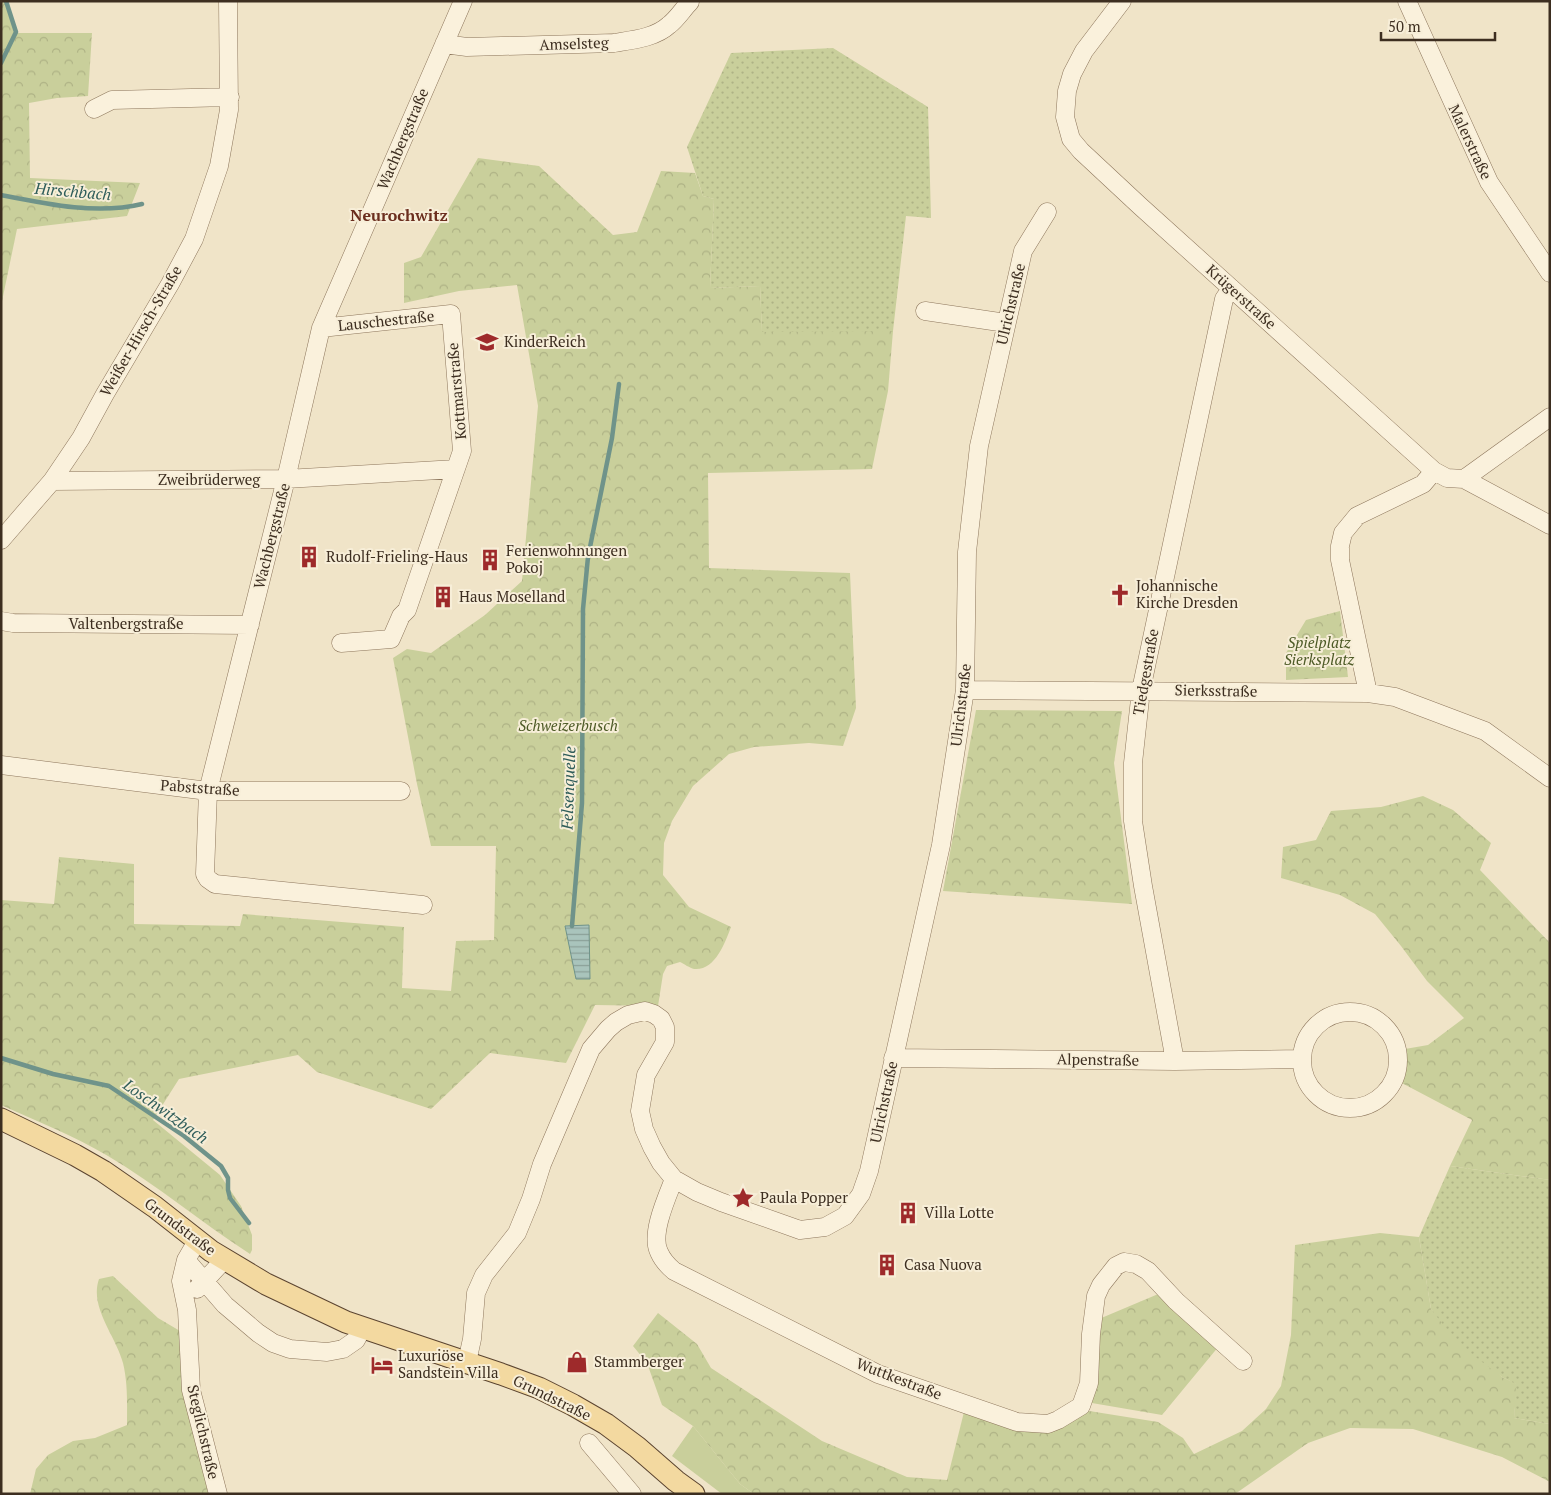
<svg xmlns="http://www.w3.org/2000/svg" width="1551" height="1495" viewBox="0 0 1551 1495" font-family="'PT Serif',serif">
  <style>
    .grass { fill: #c9cf9b }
    .forest { fill: url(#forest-crowns) }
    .garden { fill: url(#garden-dots) }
    .water { fill: url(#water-rules); stroke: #6f938a }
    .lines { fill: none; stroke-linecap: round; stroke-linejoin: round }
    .stream { stroke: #6f938a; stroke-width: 4.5 }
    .minor-casing { stroke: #8d765c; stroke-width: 19 }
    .major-casing { stroke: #5b4430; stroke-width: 23 }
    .minor { stroke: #faf1dc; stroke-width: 18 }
    .major { stroke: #f3d9a0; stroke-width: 21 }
    .labels { text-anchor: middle; stroke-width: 4; stroke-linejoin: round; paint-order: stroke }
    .street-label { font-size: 15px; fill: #3d2e20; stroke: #f7eed8 }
    .poi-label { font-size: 15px; fill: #3d2e20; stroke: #f7eed8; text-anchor: start }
    .park-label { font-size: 15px; font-style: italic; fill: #4d5a26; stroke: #f7eed8 }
    .water-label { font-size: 16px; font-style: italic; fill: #2f5d5a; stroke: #f7eed8 }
    .neighbourhood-label { font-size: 16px; font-weight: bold; fill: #6b2e1e; stroke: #f7eed8 }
  </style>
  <defs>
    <pattern id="forest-crowns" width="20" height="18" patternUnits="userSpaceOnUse" patternTransform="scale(1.25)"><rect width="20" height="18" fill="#c9cf9b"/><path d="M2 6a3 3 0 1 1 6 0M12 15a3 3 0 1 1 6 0" fill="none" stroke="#aeb285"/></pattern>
    <pattern id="garden-dots" width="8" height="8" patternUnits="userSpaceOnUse" patternTransform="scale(1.25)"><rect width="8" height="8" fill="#c9cf9b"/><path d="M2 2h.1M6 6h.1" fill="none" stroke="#aeb285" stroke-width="1.8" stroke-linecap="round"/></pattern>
    <pattern id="water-rules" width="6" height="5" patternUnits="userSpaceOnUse" patternTransform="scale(1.25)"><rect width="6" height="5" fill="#a9c4bc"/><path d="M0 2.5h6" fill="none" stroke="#8ba098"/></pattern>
  </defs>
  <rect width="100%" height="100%" fill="#f0e4c8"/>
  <path class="grass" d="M693,1426L740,1484L754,1494H722L672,1456Z"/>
  <path class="forest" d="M1,1L5,2L15,33H92L88,96L57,98L29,103L30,178L140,183L127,216L17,229L1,306Z
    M478,158L539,166L613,235L637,232L661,171L695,173L703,196L714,199L710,288L760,286L762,331H893L888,391L872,469L708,473L709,568L850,573L856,708L843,746L809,743L754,747L729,754L693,786L672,821L664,843L663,875L689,907L731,927C725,943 715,971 694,969C690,968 684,964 680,962L667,966L663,974L658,1006L595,1005L566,1063L490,1053L431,1109L317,1072L298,1055L179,1079L153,1120L220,1175L241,1206L252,1235V1250L250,1254C202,1223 157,1185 108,1156C74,1136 37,1121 1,1105V900L54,904L59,857L134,864V924L240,926L243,914L404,927L402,988L451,991L456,941L494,940L496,846H431L417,784L393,658L407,649L431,653L485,615L522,581L538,406L517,285L459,291L404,303V263L421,257Z
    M1340,611L1348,677L1286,680V653L1306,620Z
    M976,710L1122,711L1114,763L1132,904L943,891Z
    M1423,796L1453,810L1491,843L1480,870L1550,943V1180L1450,1166L1472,1120L1398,1081L1405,1063V1049L1428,1045L1464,1018L1427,981L1401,946L1375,914L1340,895L1281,878L1283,847L1316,840L1331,811L1381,807Z
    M1380,1233L1419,1237L1431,1309L1502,1377L1517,1384L1514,1418L1550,1424V1482L1502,1457L1413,1429L1350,1428L1308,1443L1235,1494H754L740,1484L693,1426L662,1405L647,1363L633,1346L658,1313L697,1344L711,1368L822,1441L907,1477L947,1480L965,1408L1014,1425L1083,1410L1158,1422L1183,1438L1194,1454L1242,1431L1266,1409L1281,1386L1291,1335L1295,1245Z
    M113,1276L158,1318L180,1331L183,1391L209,1494H30L36,1469L48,1455L73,1441L95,1438L127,1425C127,1404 128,1384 123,1363C116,1336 89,1307 99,1279Z
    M1163,1292L1219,1346L1162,1415L1086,1402L1099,1319Z"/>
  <path class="garden" d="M833,48L928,107L931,218L906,216L893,331L762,332L760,286L710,288L714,199L703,196L687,147L731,53Z
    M1450,1166L1550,1180V1424L1514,1418L1516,1384L1502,1377L1457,1343L1431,1309L1419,1237Z"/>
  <path class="water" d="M589,925L590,979H576L565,926Z"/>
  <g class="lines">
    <path class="stream" d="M1,63L16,32L6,1
      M1,195C46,204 97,215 142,204
      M572,926L582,803L583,609L588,557L612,438L619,384
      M1,1058L53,1074L109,1086L184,1136L221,1166L228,1178V1190L230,1198L249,1223"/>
    <g class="minor-casing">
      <path id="minor" d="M1122,1L1084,51L1072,74L1067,91L1065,117L1071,139L1081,151L1140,206L1434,471L1447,478L1464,479L1550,525
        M1407,1L1489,182L1550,273
        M444,44L467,47L614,43C632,40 655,38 669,25C677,19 683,9 690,2
        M94,109L112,100L230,97
        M925,311L1006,323
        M321,328L451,314L462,451L407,610L401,616L391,639L341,643
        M1464,479L1550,417
        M52,481L286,479L456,469
        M1,540L52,481L81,438L105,394L170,284L194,239L219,166L229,110L228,1
        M1,621L13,623L250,625
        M965,690L1368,693L1395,697L1485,731L1550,778
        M1368,693L1340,560V546L1343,533L1357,516L1423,484L1434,471
        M1,765L208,791H401
        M423,905L215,884L208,879L205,874L208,791L286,479L321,328L463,1
        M1302 1060a48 48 0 1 1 96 0a48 48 0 1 1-96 0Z
        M893,1058L1175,1061L1302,1059
        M1175,1061L1143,886L1133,821V763L1141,690L1224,299L1231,289
        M674,1179C667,1197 650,1234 659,1252C662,1259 668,1266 674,1271L878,1374L1017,1422L1048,1424L1058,1420L1081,1406L1089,1383L1091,1334L1096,1296L1101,1285L1116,1266L1124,1262L1136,1264L1148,1271L1176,1301L1243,1361
        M197,1241L186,1260L181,1281L187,1310L191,1390L218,1494
        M186,1260L225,1305L258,1333L273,1343L290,1349L327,1352L343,1349L356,1340L363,1327
        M197,1289L224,1260
        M467,1362L472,1339L476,1293L484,1275L517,1233L531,1199L542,1164L591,1049L608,1029L616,1022L628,1015L645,1011L654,1014L661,1019L665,1027V1042L646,1075L640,1111L644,1129L652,1147L661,1163L674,1179L697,1192L721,1202L800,1230L825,1227L845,1216L861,1194L869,1171L941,845L965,690L967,552L979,446L1023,251L1047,212
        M589,1443L632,1494"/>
    </g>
    <g class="major-casing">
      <path id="major" d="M1,1119L75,1155L103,1171L155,1207L211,1251L266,1284L346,1322L501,1374L539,1388L573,1405L606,1424L637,1447L676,1481L694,1494"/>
    </g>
    <use href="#minor" class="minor"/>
    <use href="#major" class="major"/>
  </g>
  <defs>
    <g id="school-bare" transform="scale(1.725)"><path d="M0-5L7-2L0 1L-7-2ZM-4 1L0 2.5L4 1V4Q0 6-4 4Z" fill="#9e2a2b" stroke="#f7eed8" stroke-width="2.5" paint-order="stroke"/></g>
    <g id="building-bare" transform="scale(1.725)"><path d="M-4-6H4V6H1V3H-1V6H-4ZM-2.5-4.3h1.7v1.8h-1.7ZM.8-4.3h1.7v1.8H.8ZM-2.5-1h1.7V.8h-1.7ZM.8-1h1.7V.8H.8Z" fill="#9e2a2b" stroke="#f7eed8" stroke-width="2.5" paint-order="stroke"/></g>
    <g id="church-bare" transform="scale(1.725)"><path d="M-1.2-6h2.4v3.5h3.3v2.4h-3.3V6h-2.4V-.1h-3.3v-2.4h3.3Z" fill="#9e2a2b" stroke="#f7eed8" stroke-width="2.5" paint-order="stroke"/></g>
    <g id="sight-bare" transform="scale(1.725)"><path d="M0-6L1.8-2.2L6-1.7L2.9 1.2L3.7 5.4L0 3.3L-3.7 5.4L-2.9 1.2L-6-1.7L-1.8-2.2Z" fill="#9e2a2b" stroke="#f7eed8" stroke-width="2.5" paint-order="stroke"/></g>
    <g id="shop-bare" transform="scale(1.725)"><path d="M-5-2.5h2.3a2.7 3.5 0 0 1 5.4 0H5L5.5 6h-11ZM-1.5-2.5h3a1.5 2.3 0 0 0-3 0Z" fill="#9e2a2b" stroke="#f7eed8" stroke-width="2.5" paint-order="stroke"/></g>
    <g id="hotel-bare" transform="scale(1.725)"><path d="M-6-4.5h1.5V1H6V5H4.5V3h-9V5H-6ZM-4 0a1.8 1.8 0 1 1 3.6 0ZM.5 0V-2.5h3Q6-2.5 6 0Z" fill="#9e2a2b" stroke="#f7eed8" stroke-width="2.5" paint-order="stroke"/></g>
  </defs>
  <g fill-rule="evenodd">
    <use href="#school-bare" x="487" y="342"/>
    <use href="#building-bare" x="309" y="557"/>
    <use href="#building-bare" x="490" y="560"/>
    <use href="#church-bare" x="1120" y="595"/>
    <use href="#building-bare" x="443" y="597"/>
    <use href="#sight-bare" x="743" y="1198"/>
    <use href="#building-bare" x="908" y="1213"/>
    <use href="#building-bare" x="887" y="1265"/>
    <use href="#shop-bare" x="577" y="1362"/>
    <use href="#hotel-bare" x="382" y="1365"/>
  </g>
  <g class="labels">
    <g class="street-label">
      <text transform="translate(574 44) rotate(-2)" y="5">Amselsteg</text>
      <text transform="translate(403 139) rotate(-67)" y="5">Wachbergstraße</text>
      <text transform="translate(1470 142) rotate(65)" y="5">Malerstraße</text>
      <text transform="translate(1241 297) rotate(42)" y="5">Krügerstraße</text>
      <text transform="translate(1011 304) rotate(-77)" y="5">Ulrichstraße</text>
      <text transform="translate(386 321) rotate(-6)" y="5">Lauschestraße</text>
      <text transform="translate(141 331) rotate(-60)" y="5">Weißer-Hirsch-Straße</text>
      <text transform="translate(457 391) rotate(-95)" y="5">Kottmarstraße</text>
      <text x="209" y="485">Zweibrüderweg</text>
      <text transform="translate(272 536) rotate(-76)" y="5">Wachbergstraße</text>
      <text x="126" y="629">Valtenbergstraße</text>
      <text transform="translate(1146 672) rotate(-80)" y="5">Tiedgestraße</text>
      <text transform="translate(1216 691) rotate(1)" y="5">Sierksstraße</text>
      <text transform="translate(961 705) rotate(-83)" y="5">Ulrichstraße</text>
      <text transform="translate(200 788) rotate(4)" y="5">Pabststraße</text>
      <text transform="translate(1098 1060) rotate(1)" y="5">Alpenstraße</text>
      <text transform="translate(884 1102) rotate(-78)" y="5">Ulrichstraße</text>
      <text transform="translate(180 1227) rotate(37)" y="5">Grundstraße</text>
      <text transform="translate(899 1379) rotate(21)" y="5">Wuttkestraße</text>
      <text transform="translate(552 1398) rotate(26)" y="5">Grundstraße</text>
      <text transform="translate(203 1432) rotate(77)" y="5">Steglichstraße</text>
    </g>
    <g class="poi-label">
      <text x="504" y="347">KinderReich</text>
      <text x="506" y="556">Ferienwohnungen<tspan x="506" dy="17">Pokoj</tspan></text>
      <text x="326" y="562">Rudolf-Frieling-Haus</text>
      <text x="1136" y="591">Johannische<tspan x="1136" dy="17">Kirche Dresden</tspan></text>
      <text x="459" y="602">Haus Moselland</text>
      <text x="760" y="1203">Paula Popper</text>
      <text x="924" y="1218">Villa Lotte</text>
      <text x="904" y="1270">Casa Nuova</text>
      <text x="398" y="1361">Luxuriöse<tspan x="398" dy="17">Sandstein Villa</tspan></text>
      <text x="594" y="1367">Stammberger</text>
    </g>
    <g class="park-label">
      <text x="1319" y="648">Spielplatz<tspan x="1319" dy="17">Sierksplatz</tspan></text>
      <text x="568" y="731">Schweizerbusch</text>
    </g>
    <g class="water-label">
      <text transform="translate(73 191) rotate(5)" y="6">Hirschbach</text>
      <text transform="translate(568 788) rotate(-88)" y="6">Felsenquelle</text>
      <text transform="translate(166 1111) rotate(35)" y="6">Loschwitzbach</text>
    </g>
    <g class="neighbourhood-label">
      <text x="399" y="221">Neurochwitz</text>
    </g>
  </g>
  <rect width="1551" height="1495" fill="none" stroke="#3d2e20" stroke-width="5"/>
  <path d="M1381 32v8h114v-8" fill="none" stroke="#3d2e20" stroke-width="2.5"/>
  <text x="1388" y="32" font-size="15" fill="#3d2e20" stroke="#f7eed8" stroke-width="4" paint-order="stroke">50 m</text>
</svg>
